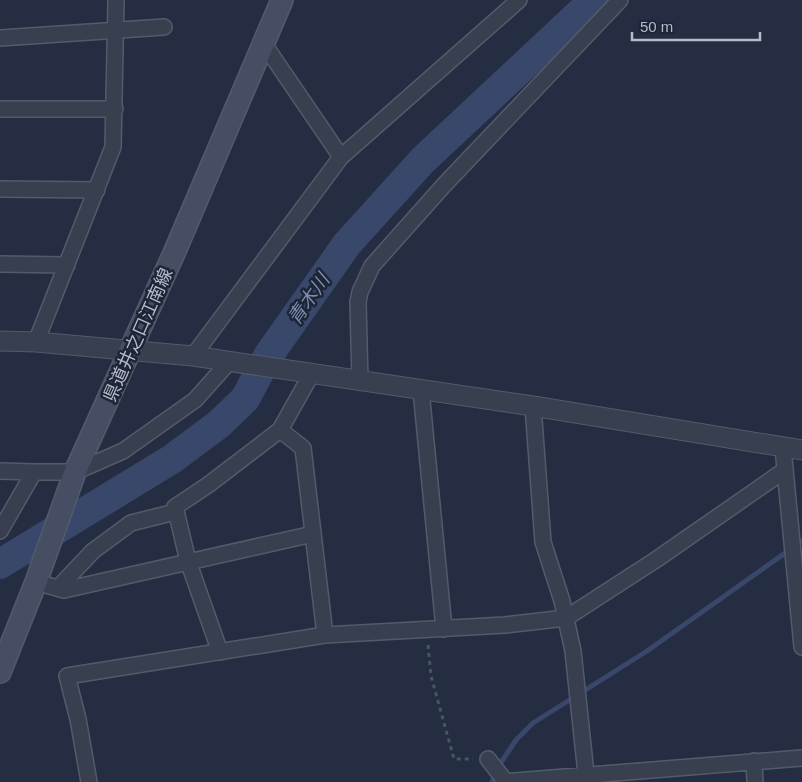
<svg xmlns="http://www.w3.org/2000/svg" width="802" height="782" viewBox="0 0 802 782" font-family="Helvetica,'Noto Sans JP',sans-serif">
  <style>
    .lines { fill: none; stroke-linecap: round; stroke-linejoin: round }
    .stream { stroke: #39486a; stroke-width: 5 }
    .river { stroke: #39486a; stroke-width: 30 }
    .minor-casing { stroke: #535b6b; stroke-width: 18 }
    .tertiary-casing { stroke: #535b6b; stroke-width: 21 }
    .secondary-casing { stroke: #535b6b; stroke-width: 24 }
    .path { stroke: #44585f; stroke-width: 3; stroke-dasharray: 4 4; stroke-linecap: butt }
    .minor { stroke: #384050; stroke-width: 15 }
    .tertiary { stroke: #384050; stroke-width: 19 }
    .secondary { stroke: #464e64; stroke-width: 21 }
    .labels { text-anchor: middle; stroke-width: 5; stroke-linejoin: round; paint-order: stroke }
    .street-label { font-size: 18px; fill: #b5bbcb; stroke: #1d2536 }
    .water-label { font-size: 19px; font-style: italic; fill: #7c8db3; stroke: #1d2536 }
  </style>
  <rect width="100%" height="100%" fill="#242d41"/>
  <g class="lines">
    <path class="stream" d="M492,782L500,764L516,740L533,723L647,651L802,541"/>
    <path class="river" d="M0,564L172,459L219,424L245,399L268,356L347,244L423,160L594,0"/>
    <g class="minor-casing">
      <path id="minor" d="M0,38L164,27
        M264,44L341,157
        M0,109H115
        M0,189L97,190
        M0,264L67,265
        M36,342L113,147L116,0
        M193,356L341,157L519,0
        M360,381L358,302L360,292L372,266L445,184L620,0
        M421,390L444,629
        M533,406L543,542L562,601L573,651L586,774
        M280,430L312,373
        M783,448L802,647
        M0,471L34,472
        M0,531L34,472H75L123,451L195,400L229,362
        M36,582L64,590L313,534
        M58,588L93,551L131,523L175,512
        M220,652L188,561L175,507L208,485L280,430L303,448L325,635
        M488,759L506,782
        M754,761L755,782
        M89,782L78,719L67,676L325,635L505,625L566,618L657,559L785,470
        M503,782L802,758"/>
    </g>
    <g class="tertiary-casing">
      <path id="tertiary" d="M0,341L36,342L193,356L533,406L802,450"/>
    </g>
    <g class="secondary-casing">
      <path id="secondary" d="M0,672L36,582L75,472L175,251L282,0"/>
    </g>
    <path class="path" d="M428,645L431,676L454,759H473"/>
    <use href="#minor" class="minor"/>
    <use href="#tertiary" class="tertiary"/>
    <use href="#secondary" class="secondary"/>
  </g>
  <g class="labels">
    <g class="street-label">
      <text transform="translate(138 335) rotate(-66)" y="6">県道井之口江南線</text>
    </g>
    <g class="water-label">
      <text transform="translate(308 299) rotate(-55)" y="7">青木川</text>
    </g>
  </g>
  <path d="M632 32v8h128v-8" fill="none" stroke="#b5bbcb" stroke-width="2.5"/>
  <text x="640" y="32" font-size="15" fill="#b5bbcb" stroke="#1d2536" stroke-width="4" paint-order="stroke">50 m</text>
</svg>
